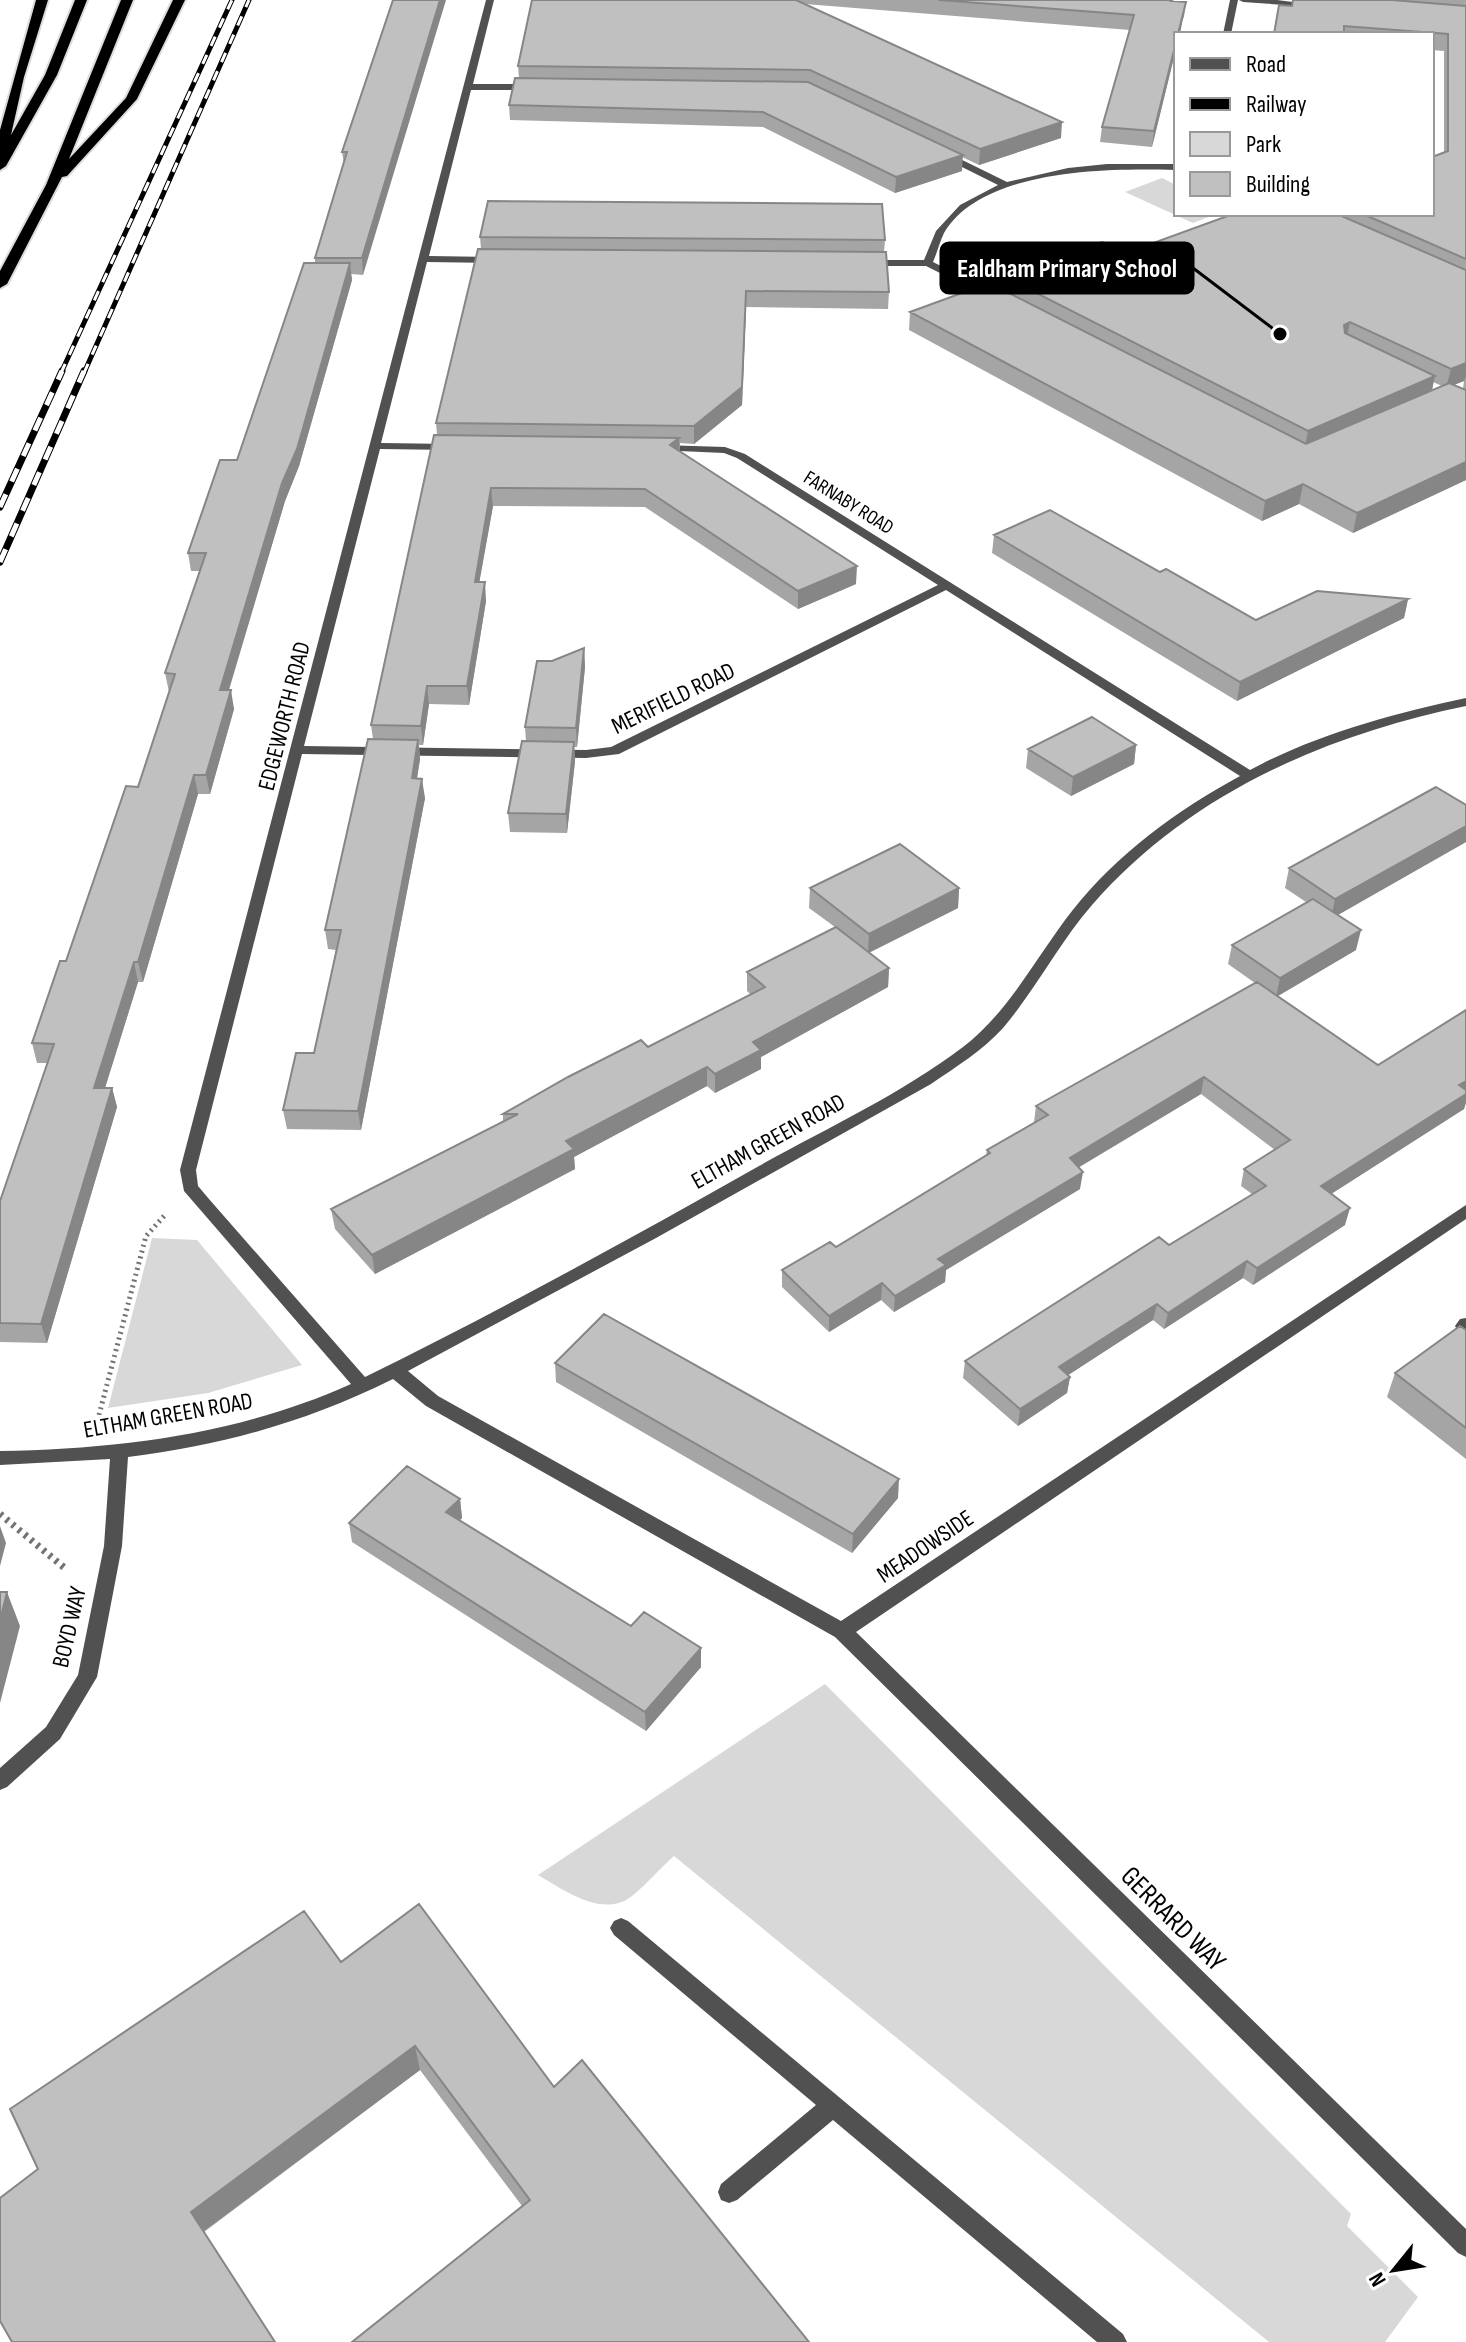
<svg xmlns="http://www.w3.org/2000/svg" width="1466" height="2342" viewBox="0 0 1466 2342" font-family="'Sofia Sans Condensed',sans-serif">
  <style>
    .green { fill: #d8d8d8 }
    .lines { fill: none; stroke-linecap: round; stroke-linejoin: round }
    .trunk-casing { stroke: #dbdbdb; stroke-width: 4 }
    .path-far1 { stroke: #737373; stroke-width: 5; stroke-dasharray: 2 4; stroke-linecap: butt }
    .path { stroke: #737373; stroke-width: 7; stroke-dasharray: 3 5; stroke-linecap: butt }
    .service { fill: #515151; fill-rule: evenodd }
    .minor { fill: #515151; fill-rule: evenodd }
    .trunk { fill: #000; fill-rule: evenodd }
    .rail-far1-casing { stroke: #000; stroke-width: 5 }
    .rail-casing { stroke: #000; stroke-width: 7 }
    .rail-far1 { stroke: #fff; stroke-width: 3; stroke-dasharray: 10; stroke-linecap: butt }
    .rail { stroke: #fff; stroke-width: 5; stroke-dasharray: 14; stroke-linecap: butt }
    .wall { fill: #a5a5a5; fill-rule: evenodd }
    .shaded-wall { fill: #868686 }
    .building { fill: #c0c0c0; stroke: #868686; stroke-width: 2 }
    .labels { text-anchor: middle; stroke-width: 8; stroke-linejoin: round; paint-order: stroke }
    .far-street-label { font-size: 20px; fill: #000; stroke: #fff }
    .street-label { font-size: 24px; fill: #000; stroke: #fff }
    .near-street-label { font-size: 28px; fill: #000; stroke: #fff }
    .leader { fill: none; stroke: #000; stroke-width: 3 }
    .callout-dot { fill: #000; stroke: #fff; stroke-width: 3 }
    .callout { fill: #000; stroke: #000; stroke-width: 3 }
    .callout-label { font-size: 26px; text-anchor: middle; font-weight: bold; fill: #fff }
  </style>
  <rect width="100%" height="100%" fill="#fff"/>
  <path class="green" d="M1162,178L1176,185V214H1216L1193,223L1125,192Z
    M152,1238L197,1240L302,1365L208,1393L108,1408Z
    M825,1684L1351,2214L1347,2226L1418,2297L1385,2342H1269L674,1856C660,1868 647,1884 632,1896C603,1919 564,1890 538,1875Z"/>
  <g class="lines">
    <g class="trunk-casing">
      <path id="trunk" d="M36,0H48L24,77L11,135L45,75L75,0H87L57,75L6,166L0,170V130Z
        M121,0H133L69,159L126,98L173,0H185L137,99L67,176L62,177L7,284L0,288V271L46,185Z"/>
    </g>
    <path class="path-far1" d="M99,1415L146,1236L165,1215"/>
    <path class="path" d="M0,1514L67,1570"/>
    <path class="service" d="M621,1918L628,1921L1123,2334L1127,2342H1097L833,2120L737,2200L729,2203L721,2200L718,2192L721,2184L816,2105L614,1935L610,1928L614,1921Z"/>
    <path class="minor" d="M486,0H494L473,84H534L538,87L534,90H471L429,256L494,257L499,260L494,263L427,262L381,443L450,444L456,447L450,450L380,449L304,746L586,750L611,747L938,585L737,458L724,453L657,450L655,448L661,445L725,447L745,454L1250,770C1317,734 1392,714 1466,698V706C1325,735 1189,794 1092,905C1059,943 1036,989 1003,1028C983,1050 956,1067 931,1084L656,1238L408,1371L438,1396L841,1621L1466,1205V1219L856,1632L1466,2229V2257L1458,2253L835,1637L426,1406L393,1379C306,1422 224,1445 128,1457L122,1546L97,1677L60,1739L7,1787L0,1790V1768L46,1727L78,1675L104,1546L110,1459L0,1465V1451C121,1449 240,1434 351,1384L184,1191L180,1170ZM946,590L1240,776C1176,811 1117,854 1072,911C1036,957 1009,1012 963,1047C901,1094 827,1128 759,1166C630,1239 499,1311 365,1377L209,1199L198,1186L196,1170L302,754L586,758L619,754Z
      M1230,0H1238L1231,34H1223Z
      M1239,0H1277L1317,5L1313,7L1243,2Z
      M940,152H946L1007,182L1068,168L1107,164H1176V170C1111,168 982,168 944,233C940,241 937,253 933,262L996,294V298L992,299L926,266H865L860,263L865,260H924L936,231L960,205L998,185L940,156Z
      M1466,1318V1332L1458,1331L1455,1326L1460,1319Z"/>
    <use href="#trunk" class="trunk"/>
    <g class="rail-far1-casing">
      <path id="rail-far1" d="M61,373L232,0
        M84,373L249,0"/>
    </g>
    <g class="rail-casing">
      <path id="rail" d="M0,507L62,371
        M0,562L84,371"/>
    </g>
    <use href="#rail-far1" class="rail-far1"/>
    <use href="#rail" class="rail"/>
  </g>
  <path class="wall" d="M393,0L363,275L351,274L352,280L299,466L285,501L229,690L234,709L210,794H198L143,982H138L105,1088H112L117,1107L47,1343L0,1342V1201L47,1063H37L32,1043L138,787L169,692L165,673L200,571H191L188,553L237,460L315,263V258L344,164L342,152Z
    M532,0H1174L1173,1L1186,2L1184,17L1176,34V49L1152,147L1100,142L1102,127L1130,30L805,4L1061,138L979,165L962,157V171L895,193L763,127L510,120L509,105L519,78L518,66Z
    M1293,0H1466V480L1353,533L1299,504L1262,521L909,330L910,312L1004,291L1005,277L1126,253L1233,214H1432L1444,152V51L1432,50V34H1274L1292,6ZM1464,381L1463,389L1454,385ZM1433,382L1442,386L1432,391Z
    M480,237L885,240L884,252L889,292L888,309L746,307L742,405L694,444L680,443V451L856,584L798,609L645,507L493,506L479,582L486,601L469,705L429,704L423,745H419L420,759L417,778L425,798L361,1130L287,1129L283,1110L314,1053L336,950L328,949L325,930L373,739L371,725L437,435L436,423L481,249Z
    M994,535L1160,572L1256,620L1408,599L1404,618L1237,701L992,553Z
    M584,648L585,667L577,747H574L575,761L567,833L510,832L508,813L526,741L525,727L552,661Z
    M1136,745L1134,764L1071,796L1026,768L1028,749Z
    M1466,805V842L1337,915L1356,950L1278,996L1378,1065L1466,1010V1103L1464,1109L1331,1194L1345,1225L1253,1285L1243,1278L1164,1329L1153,1320L1068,1375L1070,1377L1067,1393L1018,1426L963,1378L965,1361L1169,1245L1252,1194L1241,1186L1244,1169L1275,1150L1201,1094L1078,1168L1080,1189L946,1270L945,1282L894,1312L881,1300L829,1332L782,1287V1270L836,1247L986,1155L987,1150L1034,1122L1036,1106L1255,983L1228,964L1232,945L1306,902L1285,888L1289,868Z
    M810,888H959L958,908L869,953L889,968L888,987L761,1057V1069L715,1093L707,1086L574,1157L575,1169L375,1274L335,1229L331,1209L503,1121V1114L648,1047L751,995L747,991V972L835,927L809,908Z
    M1466,1330V1459L1387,1397L1395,1373Z
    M555,1363L898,1498L852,1553L556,1382Z
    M460,1499L462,1518L459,1521L631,1626L701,1648V1667L646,1731L352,1542L349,1523Z
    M341,1962L554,2087L809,2342L522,2206L420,2070L204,2232L12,2342Z"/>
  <path class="shaded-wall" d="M440,0H446L363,275L362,258Z
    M1186,2L1180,34H1178Z
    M1176,42V49L1152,147L1154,131Z
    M1062,122L1061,138L979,165L980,149Z
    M963,155L962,171L895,193L896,177Z
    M350,263L352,280L299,466L285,501L223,709L220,690Z
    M746,307L742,405L694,444V426Z
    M1350,322L1346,341L1344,325Z
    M1466,363V377L1464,381L1446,388L1451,369Z
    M1435,376L1431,395L1304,451L1308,431Z
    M679,438L680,456L670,445Z
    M1466,462V480L1353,533L1357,513Z
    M1303,484L1299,504L1262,521L1265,501Z
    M491,488L493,506L476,601L475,582Z
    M857,566L856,584L798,609V591Z
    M485,582L486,601L469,705L467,686Z
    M1408,599L1404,618L1237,701L1240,682Z
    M584,648L585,667L577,747L576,728Z
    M427,686L429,704L423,745L421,726Z
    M231,690L234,709L210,794L206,775Z
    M418,740L420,759L414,797L412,778Z
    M574,742L575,761L567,833L566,814Z
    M1136,745L1134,764L1071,796L1073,777Z
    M194,775L198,794L143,982L138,962Z
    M422,779L425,798L361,1130L358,1111Z
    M1466,826V842L1331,919L1335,899Z
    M959,888L958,908L868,953L869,934Z
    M1361,930L1356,950L1276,997L1280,978Z
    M134,962L138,982L99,1107L94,1088Z
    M889,968L888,987L761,1057V1069L715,1093V1074L753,1042Z
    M707,1067V1086L574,1157L575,1169L375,1274L372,1255L566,1141Z
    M1204,1077L1201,1094L1067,1174L1070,1158Z
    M1466,1081V1102L1464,1109L1317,1203L1321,1186Z
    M112,1088L117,1107L47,1343L41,1324Z
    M1083,1172L1080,1189L946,1270L945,1282L894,1312L895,1296L938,1259Z
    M1350,1208L1345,1225L1253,1285L1257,1268Z
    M1247,1261L1243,1278L1164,1329L1168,1313Z
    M882,1283L881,1300L829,1332V1316Z
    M1157,1304L1153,1320L1056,1383L1059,1367Z
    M1070,1377L1067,1393L1018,1426L1020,1409Z
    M899,1479L898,1498L852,1553L853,1534Z
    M460,1499L462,1518L448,1531L446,1512Z
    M0,1526L6,1543L0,1566Z
    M7,1592L20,1626L0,1703V1620Z
    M701,1648V1667L646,1731L645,1712Z
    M415,2046L420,2070L200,2234L191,2212Z"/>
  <path class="building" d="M393,0H440L362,258H315L347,152H342Z
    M532,0H796L1062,122L980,149L810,70L518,66Z
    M939,0H1172L1171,1L1186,2L1178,34H1176V42L1154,131L1102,127L1134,15Z
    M1293,0H1392L1466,6V259L1363,214H1432V157L1448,151V34L1344,26V33L1328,32V34H1274L1279,5L1292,6Z
    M515,78L808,82L963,155L896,177L763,112L509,105Z
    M488,201L882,204L885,240L480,237Z
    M1233,214H1337L1466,270V363L1451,369L1350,322L1344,325L1345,333L1435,376L1308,431L1005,277L1102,242L1126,253Z
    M478,249L886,252L889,292L746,291L742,387L694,426L436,423Z
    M304,263H350L297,449L282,483L220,690H231L206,775H194L138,962H134L94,1088H112L41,1324L0,1323V1201L54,1044L32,1043L60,961H66L126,786L138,787L175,674L165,673L206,553H188L220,460H237Z
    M989,283L1306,444L1449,383L1466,390V462L1357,513L1303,484L1265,501L910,312Z
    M434,435L679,438L670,445L857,566L798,591L645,489L491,488L475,582H485L467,686H427L421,726L371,725Z
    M1050,510L1160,572L1166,569L1256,620L1317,591L1408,599L1240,682L994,535Z
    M584,648L576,728L525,727L537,661H552Z
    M1092,717L1136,745L1073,777L1028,749Z
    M368,739L418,740L412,778L422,779L358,1111L283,1110L296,1053H314L341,930H325Z
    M522,741L574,742L566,814L508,813Z
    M1436,787L1466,805V826L1335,899L1289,868Z
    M900,844L959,888L869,934L810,888Z
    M1313,899L1361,930L1280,978L1232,945Z
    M836,927L889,968L753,1042L761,1050L715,1074L707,1067L566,1141L574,1149L372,1255L331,1209L518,1114H503L568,1077L641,1040L648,1047L765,987L747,972Z
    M1257,982L1378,1065L1466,1010V1081L1459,1085L1466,1090V1094L1321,1186L1350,1208L1257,1268L1247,1261L1168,1313L1157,1304L1059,1367L1070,1377L1020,1409L965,1361L1159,1237L1169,1245L1266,1186L1244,1169L1290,1140L1204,1077L1070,1158L1083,1172L938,1259L946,1265L895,1296L882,1283L829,1316L782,1270L830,1242L836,1247L990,1153L987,1150L1048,1115L1036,1106Z
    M604,1314L899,1479L853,1534L555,1363Z
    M1460,1326L1466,1330V1428L1395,1373Z
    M407,1466L460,1499L446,1512L631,1626L644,1612L701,1648L645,1712L349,1523Z
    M0,1592H7L0,1620Z
    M419,1904L554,2087L582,2060L809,2342H352L530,2200L415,2046L191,2212L275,2342H12L0,2321V2198L38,2169L10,2109L304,1911L341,1962Z"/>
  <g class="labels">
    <g class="far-street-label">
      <text transform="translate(849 502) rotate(32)" y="7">FARNABY ROAD</text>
    </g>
    <g class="street-label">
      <text transform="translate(673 698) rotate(-26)" y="8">MERIFIELD ROAD</text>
      <text transform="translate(284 716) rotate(-76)" y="8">EDGEWORTH ROAD</text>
      <text transform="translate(768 1141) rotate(-29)" y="8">ELTHAM GREEN ROAD</text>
      <text transform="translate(168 1415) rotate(-10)" y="8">ELTHAM GREEN ROAD</text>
      <text transform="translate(925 1546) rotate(-34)" y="8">MEADOWSIDE</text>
      <text transform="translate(69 1627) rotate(-77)" y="8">BOYD WAY</text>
    </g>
    <g class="near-street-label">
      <text transform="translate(1174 1918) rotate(45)" y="10">GERRARD WAY</text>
    </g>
  </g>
  <path class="leader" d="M1280 334L1193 268"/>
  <circle class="callout-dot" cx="1280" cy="334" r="8"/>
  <rect class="callout" x="941" y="243" width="252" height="50" rx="8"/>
  <g class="callout-label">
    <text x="1067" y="277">Ealdham Primary School</text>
  </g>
  <rect x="1174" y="32" width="260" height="184" fill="#ffffff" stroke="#999999" stroke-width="2"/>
  <rect x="1190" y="58" width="40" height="12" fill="#515151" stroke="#999999" stroke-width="2"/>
  <text x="1246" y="72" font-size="24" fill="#000000">Road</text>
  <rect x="1190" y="98" width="40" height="12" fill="#000000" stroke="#999999" stroke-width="2"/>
  <text x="1246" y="112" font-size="24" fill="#000000">Railway</text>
  <rect x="1190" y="132" width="40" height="24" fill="#d8d8d8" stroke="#999999" stroke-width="2"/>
  <text x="1246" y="152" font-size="24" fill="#000000">Park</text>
  <rect x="1190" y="172" width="40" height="24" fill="#c0c0c0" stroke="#999999" stroke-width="2"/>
  <text x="1246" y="192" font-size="24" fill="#000000">Building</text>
  <g transform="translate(1394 2270) rotate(240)" stroke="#ffffff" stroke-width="6" paint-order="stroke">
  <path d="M0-6L14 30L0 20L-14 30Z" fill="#000000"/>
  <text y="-12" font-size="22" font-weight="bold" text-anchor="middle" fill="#000000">N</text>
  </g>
</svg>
